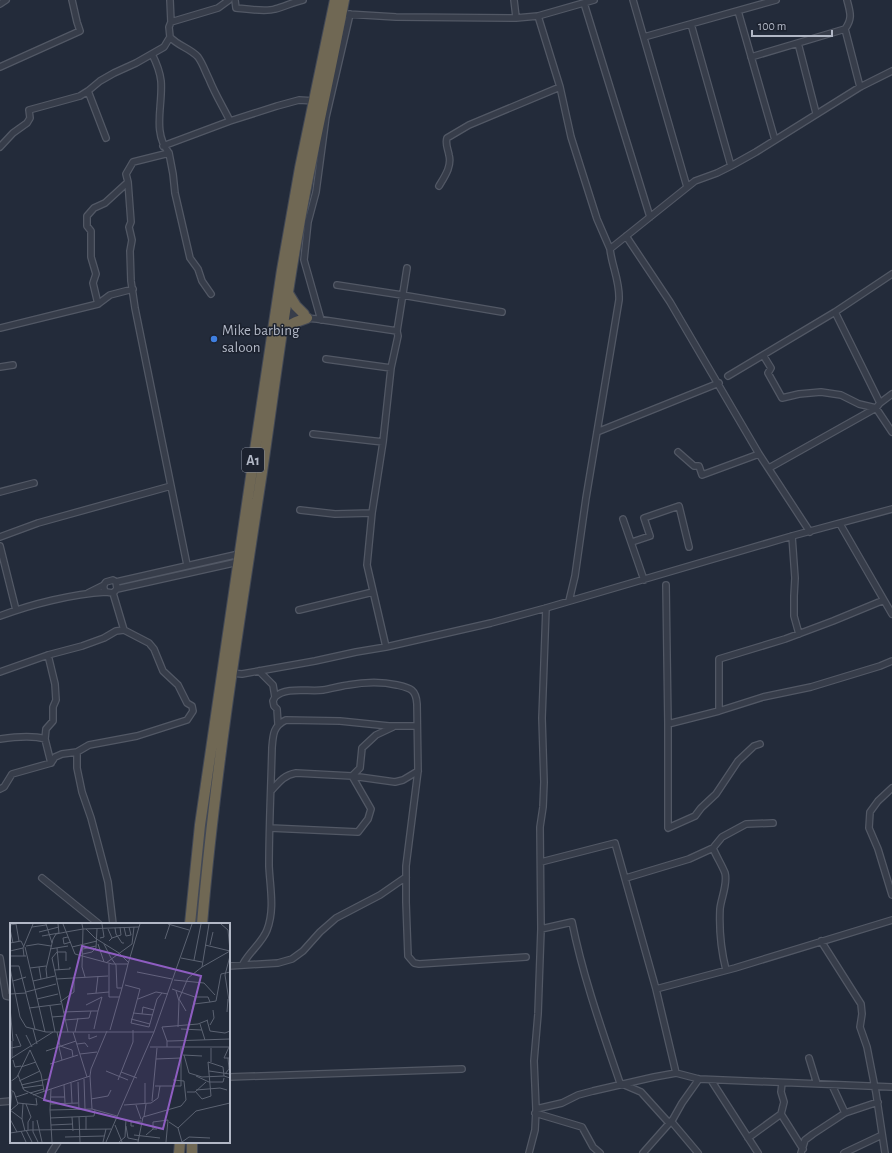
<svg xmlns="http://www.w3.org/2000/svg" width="892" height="1153" viewBox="0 0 892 1153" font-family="'Alegreya Sans',sans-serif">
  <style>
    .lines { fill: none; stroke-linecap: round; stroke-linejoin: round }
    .street-casing { stroke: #525865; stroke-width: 8 }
    .highway-casing { stroke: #424855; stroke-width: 12 }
    .street { stroke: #373d4a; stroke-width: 5.5 }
    .highway { stroke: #706854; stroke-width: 10 }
    .shop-dot { fill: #3f7fe0; stroke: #1c222f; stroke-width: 1.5 }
    .labels { text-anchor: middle; stroke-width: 3; stroke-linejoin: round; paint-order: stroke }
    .shield { fill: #1c222f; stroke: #858b99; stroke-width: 1 }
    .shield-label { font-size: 14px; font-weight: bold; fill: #b2b8c6 }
    .poi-label { font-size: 15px; fill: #b2b8c6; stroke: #1c222f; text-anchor: start }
    .inset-road { fill: none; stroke: #5c6372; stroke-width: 1 }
    .view { fill: #8e5dc1; fill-opacity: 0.15; stroke: #8e5dc1; stroke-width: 2 }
    .inset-edge { fill: none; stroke: #b2b8c6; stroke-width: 2 }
  </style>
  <rect width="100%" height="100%" fill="#232b3a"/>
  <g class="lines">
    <g class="street-casing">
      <path id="street" d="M235,0L236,8C246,9 266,12 275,9C284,7 293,2 303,0
        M514,0L516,17
        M633,0L687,187
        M584,3L650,217
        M0,4L6,0
        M738,11L775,140
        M347,14L396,17L516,18L538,16L594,0
        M538,16L560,87L571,137L597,219L610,249
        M171,22L218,8L229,0
        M691,24L731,166
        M845,29L860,87
        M170,37C178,46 190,48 198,57C203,64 205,71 209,79C215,94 223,107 230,121
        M644,37L776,0
        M798,43L816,113
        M751,57L845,29C853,18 850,12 847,0
        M0,67L80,31L77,22L72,0
        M88,91L106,138
        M163,146L230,121L277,106L299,100L315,101
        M0,147L13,133L27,123L30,118L29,110L80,96L88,91L100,81L114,73L136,63L164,47L170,37L169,27L171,22L170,0
        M169,153L173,174L175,193L190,258L198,269L202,281L211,294
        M128,182L131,222L129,227L132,240L130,251L131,281L135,308L187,565
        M439,186C445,176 452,166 449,155C448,149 445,144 447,138L469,125L560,87
        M626,236L670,302L759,454L810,532
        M337,285L402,295L502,312
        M98,304L93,283L96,274L91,257V231L87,226V216L94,208L105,203L128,182L126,174L133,162L169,153C152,132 163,106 161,81C160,72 156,62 152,54
        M282,311L302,314
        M835,312L880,403
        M282,316L317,319L397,331
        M321,320L304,260L308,222L316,192L326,117L350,14
        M0,328L98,304L110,295L133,289
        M763,355L771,368L768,373L782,398L799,394L821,392L841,395L859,404L876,408L892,432
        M326,359L391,368
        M0,367L13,365
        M728,376L835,312L892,274
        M597,432L719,383
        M313,434L383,442
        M678,452L694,466H699L702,475L759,454
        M769,468L876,408L880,403L892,394
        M0,492L34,483
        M300,510L335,514L372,513
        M623,519L644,580
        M840,524L892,614
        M792,536L795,578L794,596V616L799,634
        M0,537L38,523L171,486
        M632,542L650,536L644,518L679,506L689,547
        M0,546L16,610
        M116,582L239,554
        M666,585L668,724
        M117,589L116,582L113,580L106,582C103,585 103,589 106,592L113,593L117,589L238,562
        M88,593L104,585
        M569,601L575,576L586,498L619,300C620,281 612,267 610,249L695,181L717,173L731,166L756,152L860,87L892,71
        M546,608L542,718L544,782L543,807L540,827L541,929L572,922C583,977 602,1030 620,1083L641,1092L669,1123
        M299,610L373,592
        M0,616C32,604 72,594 106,592
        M386,647L367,565L372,513L383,442L391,368L398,336L397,331L407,268
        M48,655L55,684L56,700L53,707V721L46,729L45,739L51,763
        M259,671L273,685L275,697L273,701L274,706L277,709L278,724
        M0,672L48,655L82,646L104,638L116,631L124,630L113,593
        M231,673L242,674L315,661L356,652L386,647L491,623L546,608L792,536L892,509
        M275,697C286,686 309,692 323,690C331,689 339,686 348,685C364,682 380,681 397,685C410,688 416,689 417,704L418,771L406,866V902L408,956L414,963L419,964L526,957
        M719,711L763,697L811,687L880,666L892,661
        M0,739C14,737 32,735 45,739
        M760,744L754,746L738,761L716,794L701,808L695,816L668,828V724L719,711V659L785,639L833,621L884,600
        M77,752V768L82,792L91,818L108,882L113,924
        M352,776L360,768L362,748L376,735L393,727
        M892,788L878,801L870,812L869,828L878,849L892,895
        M0,789L4,787L12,774L51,763L55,757L62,754L77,752L89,745L137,736L187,720L193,711L192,706L187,703L178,685L163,671L154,649L149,643L124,630
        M271,791C279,782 284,775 296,773L352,776L395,782L403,780L418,771
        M270,828L358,832L368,819L371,809L352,776
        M713,848C716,856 722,865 725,873C728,884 721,898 720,909C719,930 721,950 726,970
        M541,862L615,843L656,989L676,1073
        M42,878L99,924
        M626,878L689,859L713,848L722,837L746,824L773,823
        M821,941L861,1004L862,1014L860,1027L867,1047L876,1093L885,1153
        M0,958L6,996L11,997
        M243,964C249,952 262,943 267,930C275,909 270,888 269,866C269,827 271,787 272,748C273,735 273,726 286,720L340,721L389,726H417
        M229,966L278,963L292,959L303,951L320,932L336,918L380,895L406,877
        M656,989L735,968L892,920
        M809,1058L817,1084
        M229,1077L462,1069
        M711,1080L758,1153
        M832,1085L845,1113
        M0,1102L11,1101
        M536,1109L534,1061L538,1014L541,929
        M535,1113L582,1127L593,1147L600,1153
        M781,1114L803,1149
        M671,1121L698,1153
        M748,1138L781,1114L784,1102L781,1092L782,1083
        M51,1153L58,1142
        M529,1153L535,1130L536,1109L562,1103L578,1095L593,1091L654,1077L676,1073L699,1079L892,1087
        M643,1153L673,1119L682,1103L699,1079
        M801,1153L805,1140L813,1134L845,1113L878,1102
        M844,1153L882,1135"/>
    </g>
    <g class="highway-casing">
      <path id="highway" d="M288,293L296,306L304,314
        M283,329L296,322L307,318
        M190,924L200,825L253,463L282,270L300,168L335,0
        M202,924C215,772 239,622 262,472C274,390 284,308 299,226C312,150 330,76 344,0
        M179,1153L180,1142
        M192,1153V1142"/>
    </g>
    <use href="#street" class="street"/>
    <use href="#highway" class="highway"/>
  </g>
  <circle class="shop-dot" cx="214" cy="339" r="4"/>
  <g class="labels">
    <rect class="shield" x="242" y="448" width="22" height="24" rx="3"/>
    <g class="shield-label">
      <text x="253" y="465">A1</text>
    </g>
    <g class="poi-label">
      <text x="222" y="335">Mike barbing<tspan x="222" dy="17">saloon</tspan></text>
    </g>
  </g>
  <g transform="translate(10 923)">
    <rect width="220" height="220" fill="#232b3a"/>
    <path class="inset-road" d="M36,1L42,20M53,1L65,31L102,41H118L129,4M158,1L179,7M0,2L6,1L9,18M22,4L36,2M114,4L116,13L121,12L119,4M105,5L106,11L112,20H114M0,6L3,20M76,6L85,15L109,30L119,40M98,6L102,15L99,18M29,9L49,4M56,9L73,6L72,1M32,13L49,10L48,1M58,14L53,15L54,21L61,19M90,15L94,14L92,1M102,15L111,12L110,4M155,16L160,1M0,20L11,18L14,24M88,21L94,39M94,21L101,35M195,22L220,28M200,22L203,9M16,23L28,21L41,23M15,24L35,109M62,24L87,18M47,25L49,47M40,26L58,23M73,26L86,23M0,28L13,25M73,31L82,29L86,25L87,6M0,33H16M14,33L13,25L23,1M220,33L215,52L220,84M42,35L58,109M42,35L47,29H56V38M171,35L192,39M184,37L191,1M96,40L122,21L124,4M99,41V74H109M0,43H9L25,106M29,44L31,56M192,44L220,28L218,7L211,1M0,45L10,94L16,104L36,109H144M20,45L36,43M44,47L60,46V44M127,49L162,56M75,54L72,44L73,6L129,4L130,1M37,55L36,46L43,16L46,11L56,9M46,56L98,53M164,57L194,60L205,72M3,58L16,54M23,58L45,53M115,62L130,66L121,100L139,104M112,65L118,41M162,66L185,74L179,101M166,68L169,78L168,104M16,69L46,61M86,70L88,53M0,71L16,70M77,71L99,69M185,74H198L200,79L206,78L211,51L220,49M27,76L48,71M128,76L146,69L158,71M50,79L64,69V54M184,81L200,79M76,82L92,74M40,83L45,109M0,84L3,118M19,85L51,81M176,88L169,76L178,55L192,44L199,1M53,89L81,88M217,89L218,76M123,90L143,92M132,91L133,84L144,87M42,94L54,93M121,96L140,101M55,97L79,95L81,88H88L92,74M197,97L200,108L215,110L220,108M190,101L195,117M200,102L204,95L203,87M139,104L147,76L152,70M23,106L27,121M84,106L88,88M171,106L192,107M100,107L112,65H107L106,42L101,35M47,109L50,123L62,127L63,134M63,109L77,154M65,109L68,95M79,111V116L87,113M16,112L22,124M157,118L152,104L188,101L198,97M67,121L75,120L78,124M49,124L52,137M140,124H158M157,124V118H160L220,116M158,124H220M219,124L214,135H220M1,125L11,123L6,111M201,125V139M20,127L31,151L34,168M36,128L66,118M70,131L87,129M173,132L192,133M174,132L179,150L192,154L214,153L220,155M2,134V118M0,136L43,109M146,136L171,135M3,137L5,144L11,143M40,141L68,132M11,144L26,139M96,148L118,157M199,148L220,151M111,149L127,155M215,151L219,146L218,135M8,152L14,167L40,179M80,153L82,186M186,153L199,159H213L214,155M74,156L75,186M108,157L123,119V107M9,158L30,148M0,159L7,154L20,127M1,159V167L4,169L8,181L1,187M68,159L69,187M61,160L62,180M135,160V180M11,162L38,156M54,162L55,180M145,163H171V125M12,165L33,162M186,167L210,165L217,167M185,168L192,176L201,173L198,139L213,144L214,153M177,169H185L196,159M20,170L34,166M23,172L80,153L81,146L97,108M6,174L18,170M41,174H55M81,176L98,173L101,167M142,178L147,125M8,180L27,182L26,175M16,181L21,194L18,199V207M40,181L68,180M114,182L141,180L148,175L150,163M126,182L131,196M0,187L12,196L15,208M40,187L41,166M0,191L2,168M62,194L63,208M69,194L70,219M76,194V207M134,194L136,181M40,195L84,193L85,187M108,195L122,199M0,196L7,209M12,196L13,181M27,197L32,219M23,198V209L28,219M159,199L168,205L172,219M41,202L63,201M105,202L112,219M116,203L118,215L128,217M124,203H121V199L131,198M168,205L186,188L220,180M143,206V199L158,197L156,219M16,207L22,219M11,208L16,219M0,210L20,207L101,206M124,212L150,215M136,212L143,206H147M55,214L94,213M42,219L40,187L82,186L107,193M93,219L96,206M96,219L144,109L182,1M109,219L115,214L116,196M128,219L133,194L171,183L176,177L174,158L163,157M172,219L179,214L200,215"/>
    <path class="view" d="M72,23L191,53L153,206L34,177Z"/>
    <rect width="220" height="220" class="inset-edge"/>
  </g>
  <path d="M752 30v6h80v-6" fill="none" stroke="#b2b8c6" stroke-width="2"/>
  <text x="758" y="30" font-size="12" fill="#b2b8c6" stroke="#1c222f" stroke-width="3" paint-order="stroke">100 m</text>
</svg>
